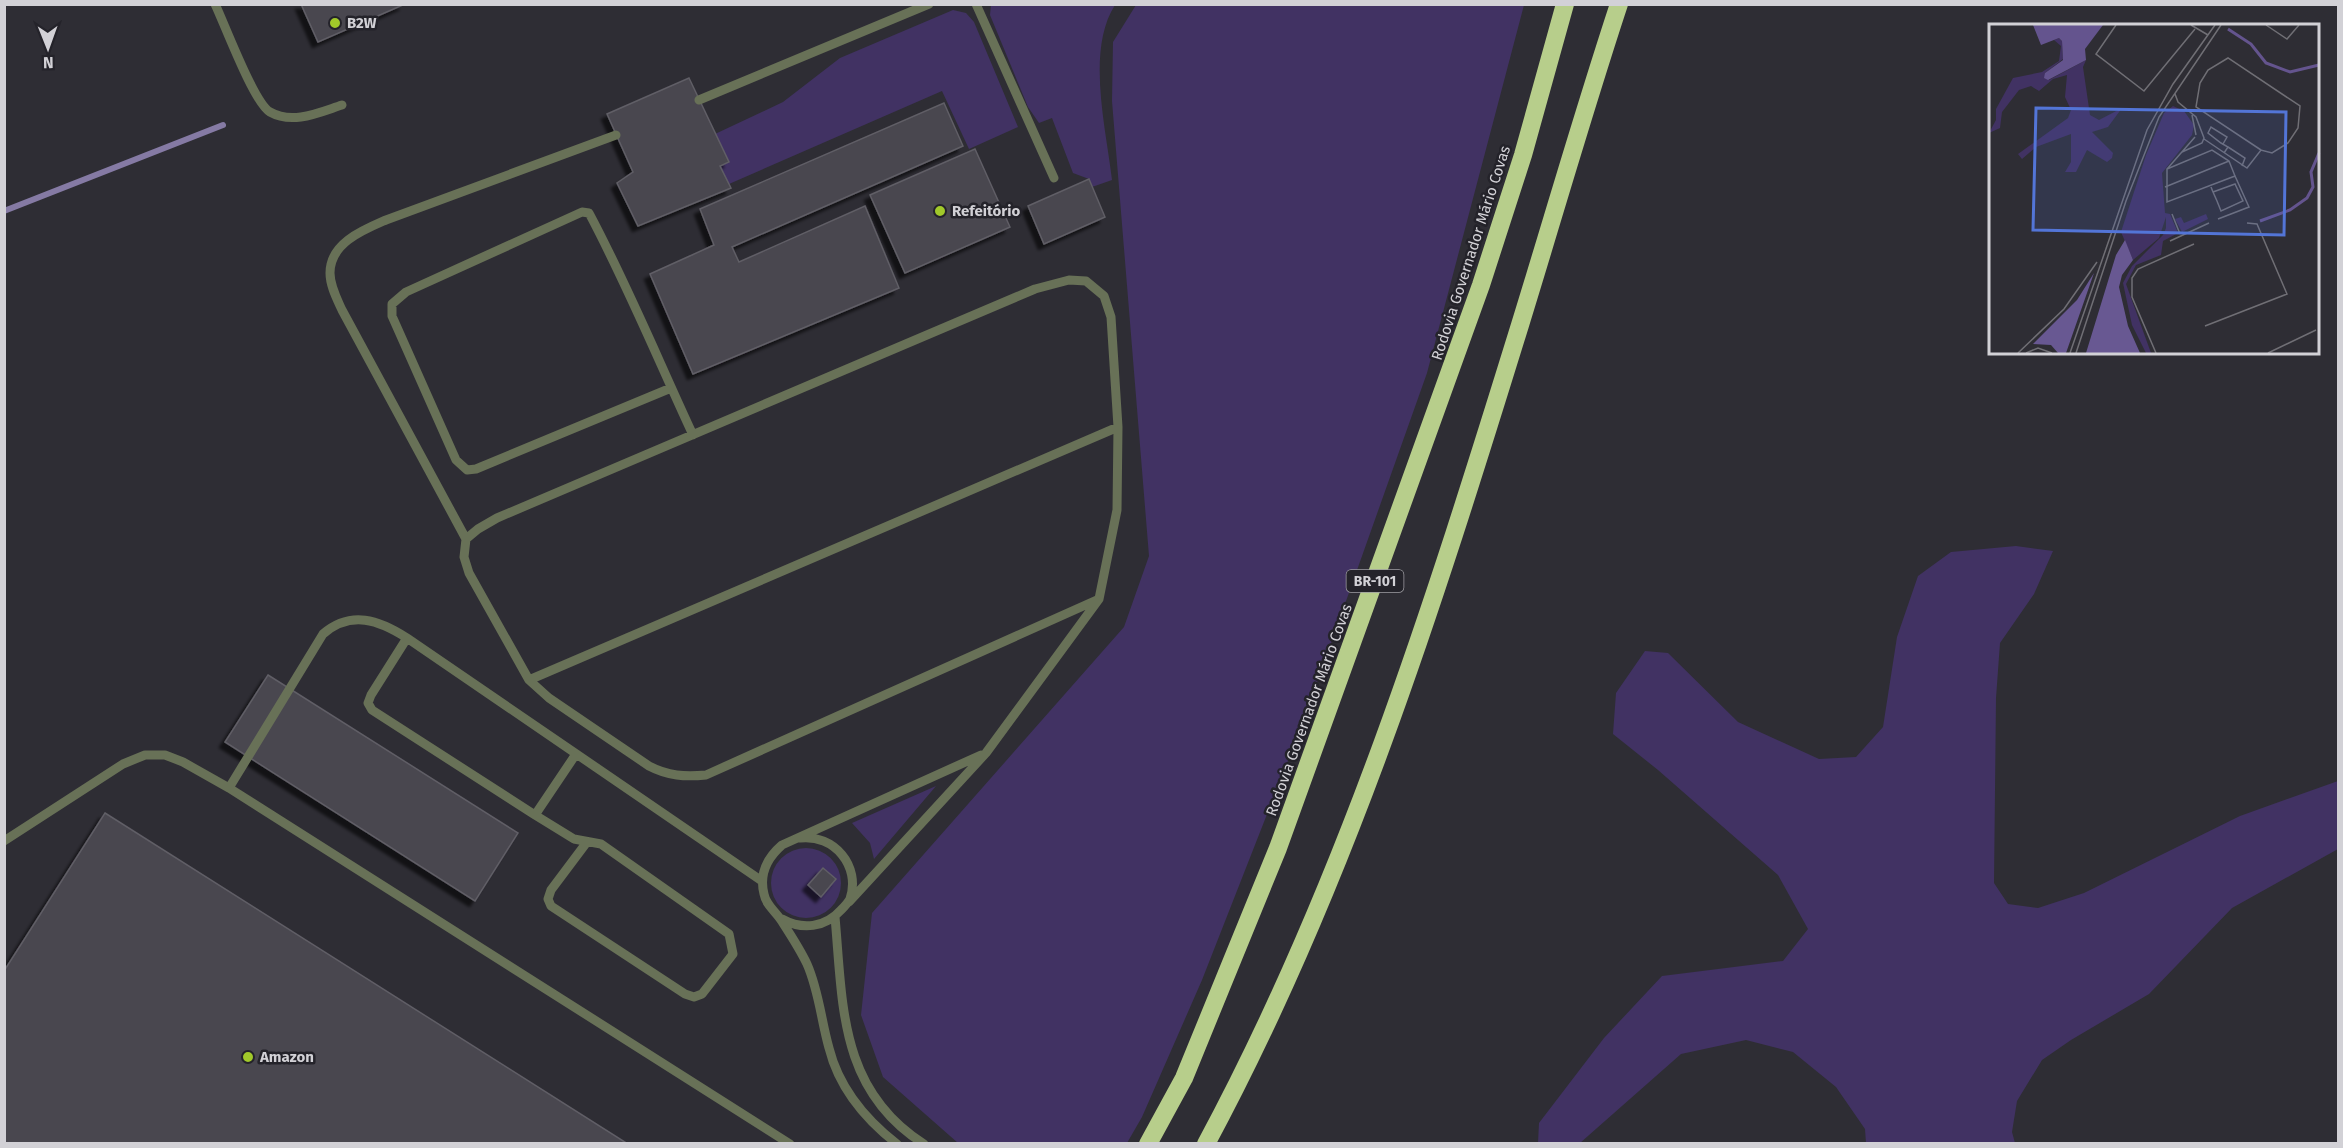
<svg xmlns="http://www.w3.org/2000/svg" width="2343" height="1148" viewBox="0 0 2343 1148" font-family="'Fira Sans',sans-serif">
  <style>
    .green { fill: #413263 }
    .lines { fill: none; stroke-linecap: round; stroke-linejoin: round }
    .stream { stroke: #857aa4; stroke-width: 6 }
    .building { fill: #49474f; stroke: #605e66; stroke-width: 1.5; filter: url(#shadow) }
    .lane { stroke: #687157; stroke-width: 9 }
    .highway { stroke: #b7ce8b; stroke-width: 18 }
    .poi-dot { fill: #a1c92a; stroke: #24232a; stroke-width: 2 }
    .labels { text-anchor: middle; stroke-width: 5; stroke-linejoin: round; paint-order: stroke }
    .shield { fill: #24232a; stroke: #9e9da2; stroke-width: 1.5 }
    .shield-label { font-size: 14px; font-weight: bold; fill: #d2d1d6 }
    .poi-label { font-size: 15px; font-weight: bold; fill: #d2d1d6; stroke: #24232a; text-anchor: start }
    .street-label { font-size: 15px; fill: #d2d1d6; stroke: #24232a }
    .inset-river { fill: none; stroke: #64548e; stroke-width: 3 }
    .inset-road { fill: none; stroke: #706f75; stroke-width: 1.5 }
    .view { fill: #5375d7; fill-opacity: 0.15; stroke: #5375d7; stroke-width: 3 }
    .inset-edge { fill: none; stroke: #d2d1d6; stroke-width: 3 }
  </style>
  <defs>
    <filter id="shadow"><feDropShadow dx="-5.5" dy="5.5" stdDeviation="1.5" flood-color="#0009"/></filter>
  </defs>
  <rect width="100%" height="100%" fill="#2e2d34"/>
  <path class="green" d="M991,5H1115C1086,50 1106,128 1112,180L1092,187L1089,179L1073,173L1052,118L1039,123L1028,107L990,15Z
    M1136,5H1524L1427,373L1302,725L1202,980L1142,1117L1127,1143H958L883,1077L861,1015L872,913L1124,627L1149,556L1112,101L1113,42Z
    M953,10L966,13L974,22L1018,127L969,149L942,91L729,184L720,166L729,162L715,134L783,102L840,58Z
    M2016,546L2053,551L2034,594L2000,643L1996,698L1994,883L2008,904L2038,908L2084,893L2240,816L2338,781V849L2232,908L2149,994L2071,1040L2042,1060L2017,1101L2012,1132L2015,1143H1866L1865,1129L1836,1087L1793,1052L1746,1040L1681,1054L1580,1143H1538L1539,1123L1604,1038L1662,976L1783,961L1808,929L1778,875L1658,770L1613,734L1616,693L1645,651L1668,653L1738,722L1819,759L1856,757L1883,727L1897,637L1918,576L1951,552Z
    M936,786L874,859L870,843L852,823Z
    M771 883a35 35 0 1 1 70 0a35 35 0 1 1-70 0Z"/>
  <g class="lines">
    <path class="stream" d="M4,211L223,125"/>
  </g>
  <path class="building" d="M301,4H405L318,42Z
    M689,78L729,162L720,166L731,188L638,226L617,183L633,172L607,114Z
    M944,103L963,146L732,247L739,262L865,206L899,288L693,374L650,274L714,245L700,209Z
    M975,149L1010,227L905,273L870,195Z
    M1089,179L1105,217L1044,244L1028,206Z
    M268,675L518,833L475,901L225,742Z
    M105,813L628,1144H4V971Z
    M823,868L836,879L821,897L808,885Z"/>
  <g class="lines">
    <path class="lane" d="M215,4C225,25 254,103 270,112C293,125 320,112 342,105
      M976,4L1054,178
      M699,100L929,4
      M671,388L476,469L467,470L456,460L392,316V304L406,292L582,212L589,213C627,284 659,362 693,435
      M466,539L342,310C337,299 330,286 330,273C330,243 363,230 386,220L616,135
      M407,638L371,695L368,703L372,710L535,815
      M529,680L1118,427
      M576,754L535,815L574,839L601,844L729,934L733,954L702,994L694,997L685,994L551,906L548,899L551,890L587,842
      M229,788L323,634C351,610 379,620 407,638L762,881
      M4,841L123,764L145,755H165L183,762L229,788L790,1144
      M849,902L986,753L1099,599L1117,510L1118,427L1111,317L1104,296L1086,281L1069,280L1035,289L497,518L478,529L466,539L464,557L469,573L529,680L549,698L649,766C668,776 685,777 706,775L1099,599
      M835,917C843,1005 839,1090 924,1144
      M782,919C802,930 825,928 841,910C844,907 848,903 850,899C861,866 834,834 800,838
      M897,1144C865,1119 839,1088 829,1048C821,1020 819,991 807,964C800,949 790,934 781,920C775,911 766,905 764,894C759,874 767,858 782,845L981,755"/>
    <path class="highway" d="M1148,1144L1184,1078L1278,848L1481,285L1523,155L1565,4
      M1206,1144C1345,886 1434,603 1520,325C1553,218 1584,110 1619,4"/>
  </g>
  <g class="poi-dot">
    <circle cx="335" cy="23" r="6"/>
    <circle cx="940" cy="211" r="6"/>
    <circle cx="248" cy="1057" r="6"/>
  </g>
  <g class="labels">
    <rect class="shield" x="1346.5" y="570" width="57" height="22" rx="4.5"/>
    <g class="shield-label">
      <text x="1375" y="586">BR-101</text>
    </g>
    <g class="poi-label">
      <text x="347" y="28">B2W</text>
      <text x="952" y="216">Refeitório</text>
      <text x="260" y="1062">Amazon</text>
    </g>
    <g class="street-label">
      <text transform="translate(1471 253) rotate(-72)" y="5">Rodovia Governador Mário Covas</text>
      <text transform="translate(1309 710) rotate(-70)" y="5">Rodovia Governador Mário Covas</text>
    </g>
  </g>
  <g transform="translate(1989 24)">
    <rect width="330" height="330" fill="#2e2d34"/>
    <path d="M70,14L73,17L74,35L56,49L60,56L97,36L94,43L101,91L110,96L133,84L119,103L103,108L124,129L123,134L118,138L98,126L87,148H76L82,138V110L47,123L33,135L29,130L79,94L82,86L76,73L78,51L64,55L50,67L42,62L30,66L13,88L11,104L0,109L7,96V85L24,54L53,48L70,37L72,22L65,16ZM184,82L195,87L205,101L203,111L173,149L176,189L181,190L189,209L174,217L172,231L147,241L137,260L162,329H157L143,301L134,259L143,242L174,211L177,204V193L170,214L144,236L132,208L157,131L175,89ZM217,190L219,195L193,208L186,195L192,193L195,199Z" fill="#413263"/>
    <path d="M136,216L144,236L133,251L130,263L139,302L151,329H97L127,231ZM105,249L77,329H69L62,321L44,320L88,276Z" fill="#685892"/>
    <path d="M44,1H114L96,25L97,36L59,56L55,54L56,49L74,36L73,17L70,14L52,21Z" fill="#64548e"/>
    <path class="inset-river" d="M239,5L262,20L277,39L301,48L330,41M271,197L301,186L318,174L324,163L322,148L330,129"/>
    <path class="inset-road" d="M127,1L107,30L155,67L206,5M202,1L219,11M277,1L298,15L310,1M186,70L189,78L207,93L215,114L213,119L193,128M203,91L207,111M215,115L258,144L272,126L283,129L299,119L309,104L311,82L239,34L219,46L211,59L207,83L272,126M234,120L238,113L222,103L219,109L232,119L239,123L235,129M239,123L256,134L253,142M178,145L223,126L240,137L246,152L178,178V145L206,113M176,163L240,137M222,163L224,168L228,177L232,187L254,177L246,160L224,168M183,190L191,210M229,195L260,183L246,152M181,217L220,199M216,302L298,270L268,200L258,199M29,329L75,285L108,238M37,329L49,324L63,329M81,329L158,106L184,60L226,1M87,329L137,177L170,93L232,1M167,329L143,273V254L149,245L205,220M279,329L327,306"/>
    <path class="view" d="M47,84L297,88L295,211L44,206Z"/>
    <rect width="330" height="330" class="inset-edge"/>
  </g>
  <rect width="2343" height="1148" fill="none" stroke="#d2d1d6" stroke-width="12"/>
  <g transform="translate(48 48) rotate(179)" stroke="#24232a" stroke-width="4.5" paint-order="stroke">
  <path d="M0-4.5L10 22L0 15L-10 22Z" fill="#d2d1d6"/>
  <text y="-9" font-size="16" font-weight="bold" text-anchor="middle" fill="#d2d1d6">N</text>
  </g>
</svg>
